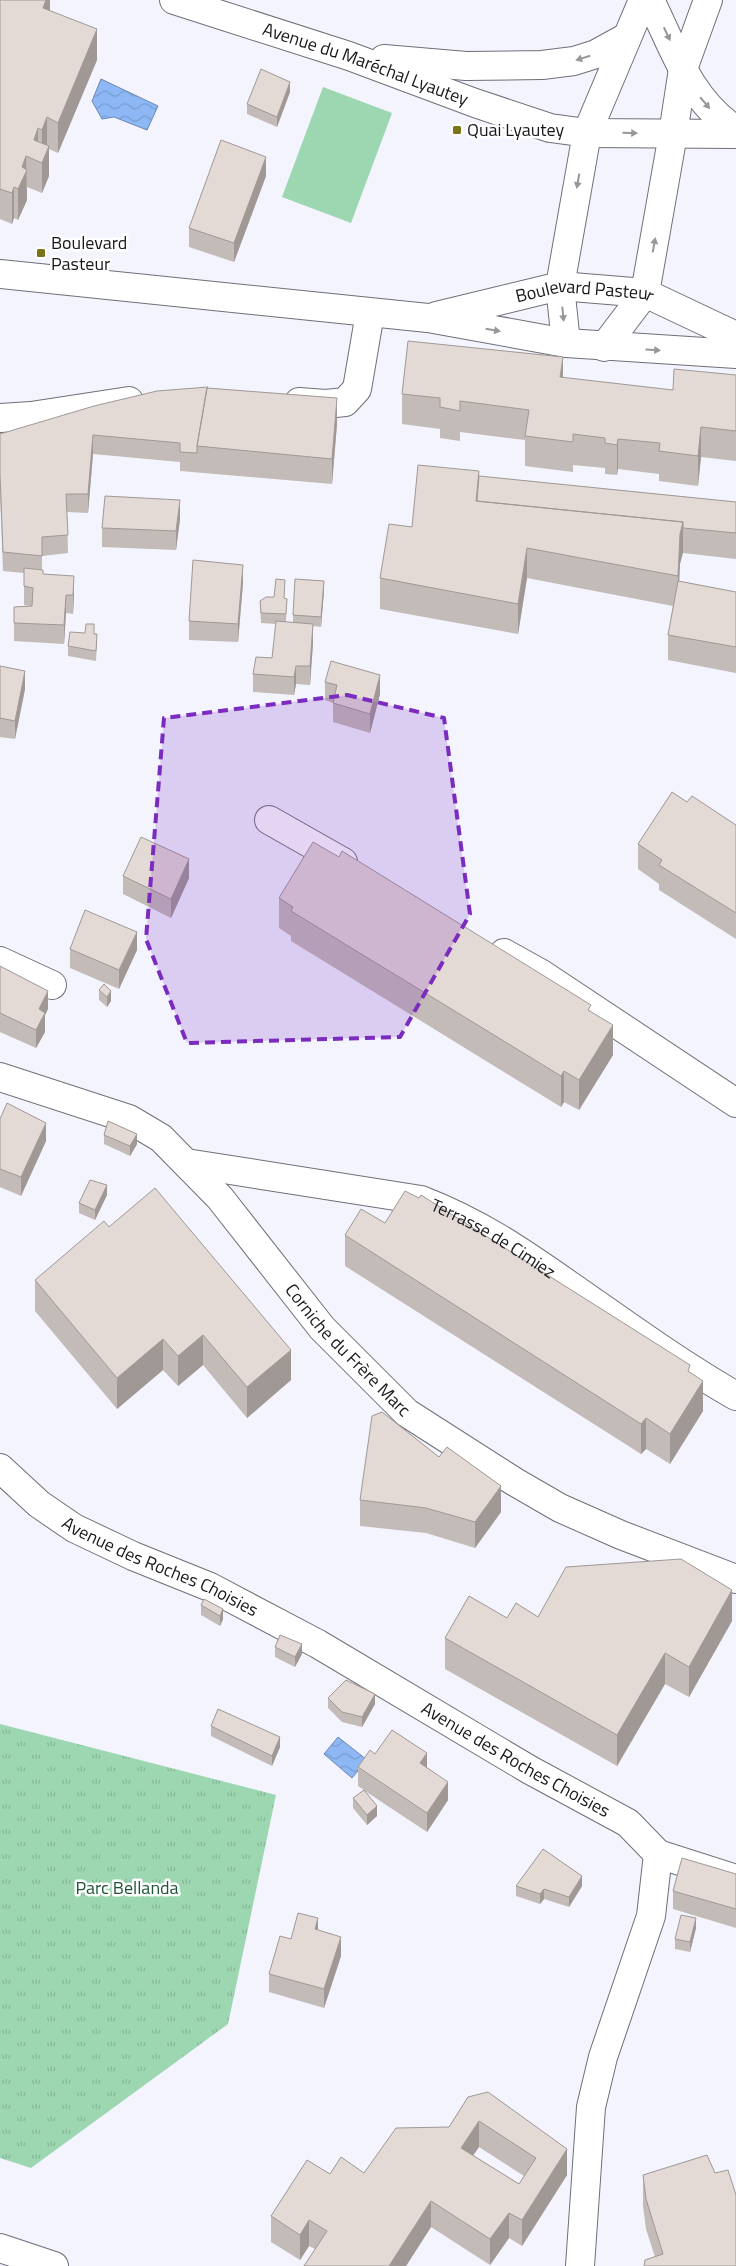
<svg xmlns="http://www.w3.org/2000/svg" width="736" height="2266" viewBox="0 0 736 2266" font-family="'Titillium Web',sans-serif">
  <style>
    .grass { fill: #9dd7b1 }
    .park { fill: url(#park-tufts) }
    .water { fill: url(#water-waves); stroke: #6a88b4 }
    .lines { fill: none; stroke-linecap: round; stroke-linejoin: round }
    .minor-casing { stroke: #6e6f77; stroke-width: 30 }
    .major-casing { stroke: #6e6f77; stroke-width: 30 }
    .minor { stroke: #fff; stroke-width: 28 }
    .major { stroke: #fff; stroke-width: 28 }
    .wall { fill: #c3bbb7; fill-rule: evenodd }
    .shaded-wall { fill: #9f9895 }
    .building { fill: #e3d9d5; stroke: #9f9895; fill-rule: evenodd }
    .oneway { fill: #979798 }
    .marked { fill: #7b2cbf; fill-opacity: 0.2; stroke: #7b2cbf; stroke-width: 4; stroke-dasharray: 10 6; stroke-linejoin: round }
    .poi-dot { fill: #797417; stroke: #fff; stroke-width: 2 }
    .labels { text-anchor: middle; stroke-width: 5; stroke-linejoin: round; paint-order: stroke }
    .street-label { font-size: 18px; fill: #17181b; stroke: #fff }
    .poi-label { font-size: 18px; fill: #17181b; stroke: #fff; text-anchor: start }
    .park-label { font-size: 18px; fill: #1e5536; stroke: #fff }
  </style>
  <defs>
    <pattern id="park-tufts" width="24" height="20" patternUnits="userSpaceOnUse" patternTransform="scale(1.25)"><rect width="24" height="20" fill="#9dd7b1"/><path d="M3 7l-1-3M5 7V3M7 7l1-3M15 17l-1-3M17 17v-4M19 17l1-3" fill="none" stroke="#86b898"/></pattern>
    <pattern id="water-waves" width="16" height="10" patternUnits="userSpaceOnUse" patternTransform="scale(1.25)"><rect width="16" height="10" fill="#8db8f5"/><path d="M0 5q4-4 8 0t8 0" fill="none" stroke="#799dd1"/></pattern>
  </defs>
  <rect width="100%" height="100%" fill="#f3f4fe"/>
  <path class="grass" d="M323,87L392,113L351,223L282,197Z"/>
  <path class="park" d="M0,1724L276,1795L228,2024L31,2168L0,2158Z"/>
  <path class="water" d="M101,79L158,106L147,130L114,117L102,119L92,101Z
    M338,1737L367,1760L352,1778L324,1754Z"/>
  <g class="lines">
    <g class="minor-casing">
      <g id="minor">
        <path d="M0,274L428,318L566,343L736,354"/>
        <path id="s1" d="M436,316L560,286L645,293L736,336"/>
        <path d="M566,343L560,286L587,133"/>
        <path d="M604,347L645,293L673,134"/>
        <path d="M299,402L326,404L345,402L357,389L370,313"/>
        <path d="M0,418L31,416L129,401"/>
        <path d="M269,820L343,862"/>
        <path d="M504,953L540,973L736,1103"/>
        <path d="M0,961L52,985"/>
        <path id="s2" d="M0,1077L129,1119L161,1138L220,1198L322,1328L407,1413L515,1482L560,1508L621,1535L736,1579"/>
        <path id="s3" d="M186,1163L421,1200C478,1222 519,1250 569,1285C624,1323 678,1363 736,1396"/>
        <path id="s4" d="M0,1468L39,1504L74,1528L133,1556L210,1587L318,1644L530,1770L628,1823L658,1854L651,1916L603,2057L591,2107L580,2266"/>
        <path d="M658,1854L736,1879"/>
        <path d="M0,2248L54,2266"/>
      </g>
    </g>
    <g class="major-casing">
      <g id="major">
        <path id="s5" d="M174,0L349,56L475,103L550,128L587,133L736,134"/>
        <path d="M650,0C674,48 689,100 736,130"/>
        <path d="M384,59L466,66L542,65L574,61L596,54L627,37"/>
        <path d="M587,133L643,0"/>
        <path d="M673,134L683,69L708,0"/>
      </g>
    </g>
    <use href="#minor" class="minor"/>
    <use href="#major" class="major"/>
  </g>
  <path class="wall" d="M0,0H50V11L97,60L58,153L49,149V176L42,193L27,187V200L18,220L14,218L12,224L0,219Z
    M290,92L277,127L247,114V104Z
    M266,176L234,262L189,247V228Z
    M736,375V461L701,457L698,486L659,481V474L618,469L617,475L605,474V468L573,465V472L525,466V440L460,432V441L440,438V429L402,424V394L563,378L673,390Z
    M208,388L337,424L332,484L180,471V462L93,454L88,513L67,512L68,553L42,556V570L43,574L74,595L73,614L66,613L64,644L14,641V623L30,606L24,605V573L3,571L0,493V434Z
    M479,476L736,502V559L683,553L680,564L679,581L736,592V673L668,660V635L673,606L527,578L518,634L380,609V578Z
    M180,519L176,550L102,547V528Z
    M243,583L238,642L189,640V621Z
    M285,590L284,598L287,599L286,622L293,623V615L324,591L321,627L313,626V643L310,685L296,684L294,695L253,692V674L272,658L276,624L261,623L260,601L274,597Z
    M94,634L97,644L96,661L68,656V646Z
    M0,666L25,689L15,739L0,737Z
    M325,682L380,694L370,733L333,722V703L325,700Z
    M687,802L736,825V939L659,890V884L638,869V844Z
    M123,876L189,878L171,918L123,894Z
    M279,898L591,1011L613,1055L579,1110L564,1102L561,1107L291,941V936L279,928Z
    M70,949L137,950L119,989L70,968Z
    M0,966L48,1009L45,1015V1032L36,1048L0,1032Z
    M99,990L111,1001L107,1007L99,1000Z
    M0,1119L46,1141L21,1196L0,1187Z
    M104,1135L137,1144L130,1156L104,1144Z
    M107,1195L95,1220L79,1213V1203Z
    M385,1223L690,1373L703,1411L670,1464L646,1449L641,1454L345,1266V1235Z
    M109,1227L291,1380L247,1418L203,1365L178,1386L163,1370L117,1409L35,1311V1280Z
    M360,1500L501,1512L475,1548L426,1533L360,1526Z
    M204,1599L223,1619L220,1626L201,1615V1605Z
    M538,1617L732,1621L689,1697L665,1684L617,1766L445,1669V1638L507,1618Z
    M275,1647L302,1654L295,1667L275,1657Z
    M328,1698L375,1704L362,1727L342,1722L328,1708Z
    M211,1726L280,1747L272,1766L211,1736Z
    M375,1754L427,1768L448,1800L427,1832L365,1791L377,1816L367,1825L353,1808V1798L364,1790L358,1786V1767Z
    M736,1874V1928L673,1909V1891Z
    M516,1886H582L569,1907L544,1899L540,1904L516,1896Z
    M696,1928L690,1952L675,1949V1939Z
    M318,1930L341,1956L324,2008L269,1992V1974L291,1939Z
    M468,2097L567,2175L522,2246L509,2238L490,2265L431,2227L406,2266H304L315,2249L309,2246L300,2260L271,2242V2216L330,2174L364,2173L449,2127ZM479,2147L524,2176L519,2184L473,2155Z
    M715,2173L736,2266L655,2257L646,2229L643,2206V2175Z"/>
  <path class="shaded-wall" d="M46,0H50V21L43,8Z
    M97,29V60L58,153V123Z
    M290,82V92L277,127V117Z
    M47,117V148L42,160V130Z
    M38,128V158L34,140Z
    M49,146V176L42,193V163Z
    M26,156L27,200L18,220V189L22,167Z
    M266,157V176L234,262V243Z
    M14,187V218L12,224V193Z
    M563,357V388L560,377Z
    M337,398V424L332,484V459Z
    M701,427V457L698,486V456Z
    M93,435V454L88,513V494Z
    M618,439V469L617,475V445Z
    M180,500V519L176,550V531Z
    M683,522V552L680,564L678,607V576L680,534Z
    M527,548V578L518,634V604Z
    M243,565V583L238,642V624Z
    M74,576V595L73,614V595Z
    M324,581V591L321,627V617Z
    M66,595V613L64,644V625Z
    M313,624V643L310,685V666Z
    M296,666V684L294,695V677Z
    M25,671V689L15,739V721Z
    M380,675V694L370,733V714Z
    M189,859V878L171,918V899Z
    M137,932V950L119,989V970Z
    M48,991V1009L45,1015V1032L36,1048V1030L39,1009Z
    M111,991V1001L107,1007V997Z
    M613,1025V1055L579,1110V1080Z
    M564,1071V1102L561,1107V1076Z
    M46,1123V1141L21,1196V1177Z
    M137,1134V1144L130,1156V1146Z
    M107,1185V1195L95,1220V1210Z
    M203,1335V1365L178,1386V1356Z
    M163,1339V1370L117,1409V1378Z
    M291,1350V1380L247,1418V1387Z
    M703,1381V1411L670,1464V1434Z
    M646,1418V1449L641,1454V1424Z
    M501,1486V1512L475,1548V1522Z
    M732,1590V1621L689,1697V1667Z
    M223,1609V1619L220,1626V1616Z
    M302,1644V1654L295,1667V1657Z
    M665,1653V1684L617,1766V1735Z
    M375,1694V1704L362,1727V1717Z
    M280,1737V1747L272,1766V1756Z
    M427,1753V1772L420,1763Z
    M448,1782V1800L427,1832V1813Z
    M377,1806V1816L367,1825V1815Z
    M582,1876V1886L569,1907V1897Z
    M544,1889V1899L540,1904V1894Z
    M318,1918V1937L315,1929Z
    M696,1918V1928L690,1952V1942Z
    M341,1937V1956L324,2008V1989Z
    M479,2121V2147L461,2173V2148Z
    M567,2149V2175L522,2246V2220Z
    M431,2201V2227L406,2266H389Z
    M509,2213V2238L490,2265V2239Z
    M309,2220V2246L300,2260V2235Z"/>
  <path class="building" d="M0,0H46L43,8L97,29L58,123L47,117L42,130L38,128L34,140L49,146L42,163L26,156L22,167L27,170L18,189L14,187L12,193L0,189Z
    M261,69L290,82L277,117L247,104Z
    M221,140L266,157L234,243L189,228Z
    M408,341L563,357L560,377L673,390L674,369L736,375V431L701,427L698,456L659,451L660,443L618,439L617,445L605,443V438L573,434V442L525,436L529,410L460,401V411L440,407V398L402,394Z
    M208,387L207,388L197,446V453L180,452V443L93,435L88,494H66L68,535L42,537V556L3,552L0,474V434L94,406L157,391Z
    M207,388L337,398L332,459L197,446Z
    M418,465L479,471L476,501L683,522L680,534L678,576L527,548L518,604L380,578L389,524L412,527Z
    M479,476L736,502V533L683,528V522L477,501Z
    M105,496L180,500L176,531L102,528Z
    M193,560L243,565L238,624L189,621Z
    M24,568L43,570V574L74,576L73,595H66L64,625L14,623V607L32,606L33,588L24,586Z
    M276,579L285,580L284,598L287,599L286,614L261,613L260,601L266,597H274Z
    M295,579L324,581L321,617L293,615Z
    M678,581L736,592V647L668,635Z
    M276,621L313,624L310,666H296L294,677L253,674L256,657L272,658Z
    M86,624H94V634H97L96,651L68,646L70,632L85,633Z
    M331,661L380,675L370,714L333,703L337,685L325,682Z
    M0,666L25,671L15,721L0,718Z
    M672,792L687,802L692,796L736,825V913L659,865L662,860L638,844Z
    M141,837L189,859L171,899L123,876Z
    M313,842L339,857L342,851L591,1005L588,1010L613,1025L579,1080L564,1071L561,1076L291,911L293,907L279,898Z
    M85,910L137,932L119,970L70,949Z
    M0,966L48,991L39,1009L45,1013L36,1030L0,1013Z
    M104,984L111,991L107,997L99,990Z
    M7,1103L46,1123L21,1177L0,1169V1119Z
    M108,1121L137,1134L130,1146L104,1135Z
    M90,1180L107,1185L95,1210L79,1203Z
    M155,1188L291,1350L247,1387L203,1335L178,1356L163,1339L117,1378L35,1280L104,1221L109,1227Z
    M405,1191L419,1198L421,1195L690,1365L688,1371L703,1381L670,1434L646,1418L641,1424L345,1235L361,1209L385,1223Z
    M382,1412L439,1457L447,1447L501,1486L475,1522L426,1508L360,1500L372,1416Z
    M681,1559L732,1590L689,1667L665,1653L617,1735L445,1638L469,1596L507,1618L516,1603L538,1617L566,1567Z
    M204,1599L223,1609L220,1616L201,1605Z
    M280,1635L302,1644L295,1657L275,1647Z
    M346,1680L375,1694L362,1717L342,1712L328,1698Z
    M218,1709L280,1737L272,1756L211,1726Z
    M392,1730L427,1753L420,1763L448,1782L427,1813L358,1767L370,1750L375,1754Z
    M364,1790L377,1806L367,1815L353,1798Z
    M543,1849L582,1876L569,1897L544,1889L540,1894L516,1886Z
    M682,1858L736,1874V1909L673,1891Z
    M298,1913L318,1918L315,1929L341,1937L324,1989L269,1974L280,1936L291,1939Z
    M681,1915L696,1918L690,1942L675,1939Z
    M488,2092L567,2149L522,2220L509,2213L490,2239L431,2201L389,2266H304L327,2231L309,2220L300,2235L271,2216L307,2160L330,2174L341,2157L364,2173L396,2128L449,2127L468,2097ZM479,2121L536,2158L519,2184L461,2148Z
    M707,2155L715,2173L728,2170L736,2195V2266H644L645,2260L663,2254L646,2199L643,2175Z"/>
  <defs><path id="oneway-solid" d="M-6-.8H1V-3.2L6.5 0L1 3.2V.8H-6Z" transform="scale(1.25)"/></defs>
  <g class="oneway">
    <use href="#oneway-solid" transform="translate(667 34) rotate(65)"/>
    <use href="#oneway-solid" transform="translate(583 58) rotate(163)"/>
    <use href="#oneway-solid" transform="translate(705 103) rotate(50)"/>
    <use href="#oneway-solid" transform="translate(630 133) rotate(1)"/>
    <use href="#oneway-solid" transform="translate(578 181) rotate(100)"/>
    <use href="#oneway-solid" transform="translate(654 245) rotate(-80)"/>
    <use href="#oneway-solid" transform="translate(563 314) rotate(84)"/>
    <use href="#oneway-solid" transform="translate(493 330) rotate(10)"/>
    <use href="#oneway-solid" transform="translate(653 350) rotate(3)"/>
  </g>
  <path class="marked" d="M347,695L444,718L470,914L400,1037L187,1043L146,939L164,718Z"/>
  <g class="poi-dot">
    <rect x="452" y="125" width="10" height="10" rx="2.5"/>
    <rect x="36" y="248" width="10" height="10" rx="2.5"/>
  </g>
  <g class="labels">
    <g class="street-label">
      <text dy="6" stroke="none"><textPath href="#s5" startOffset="202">Avenue du Maréchal Lyautey</textPath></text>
      <text dy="6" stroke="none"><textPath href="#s1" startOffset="152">Boulevard Pasteur</textPath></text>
      <text dy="6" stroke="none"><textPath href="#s3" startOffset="320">Terrasse de Cimiez</textPath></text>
      <text dy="6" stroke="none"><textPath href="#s2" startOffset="456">Corniche du Frère Marc</textPath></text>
      <text dy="6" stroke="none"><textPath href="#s4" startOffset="190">Avenue des Roches Choisies</textPath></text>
      <text dy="6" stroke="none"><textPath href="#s4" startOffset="595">Avenue des Roches Choisies</textPath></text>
    </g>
    <g class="poi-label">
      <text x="467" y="136">Quai Lyautey</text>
      <text x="51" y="249">Boulevard<tspan x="51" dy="21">Pasteur</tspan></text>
    </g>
    <g class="park-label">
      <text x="127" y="1894">Parc Bellanda</text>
    </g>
  </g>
</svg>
